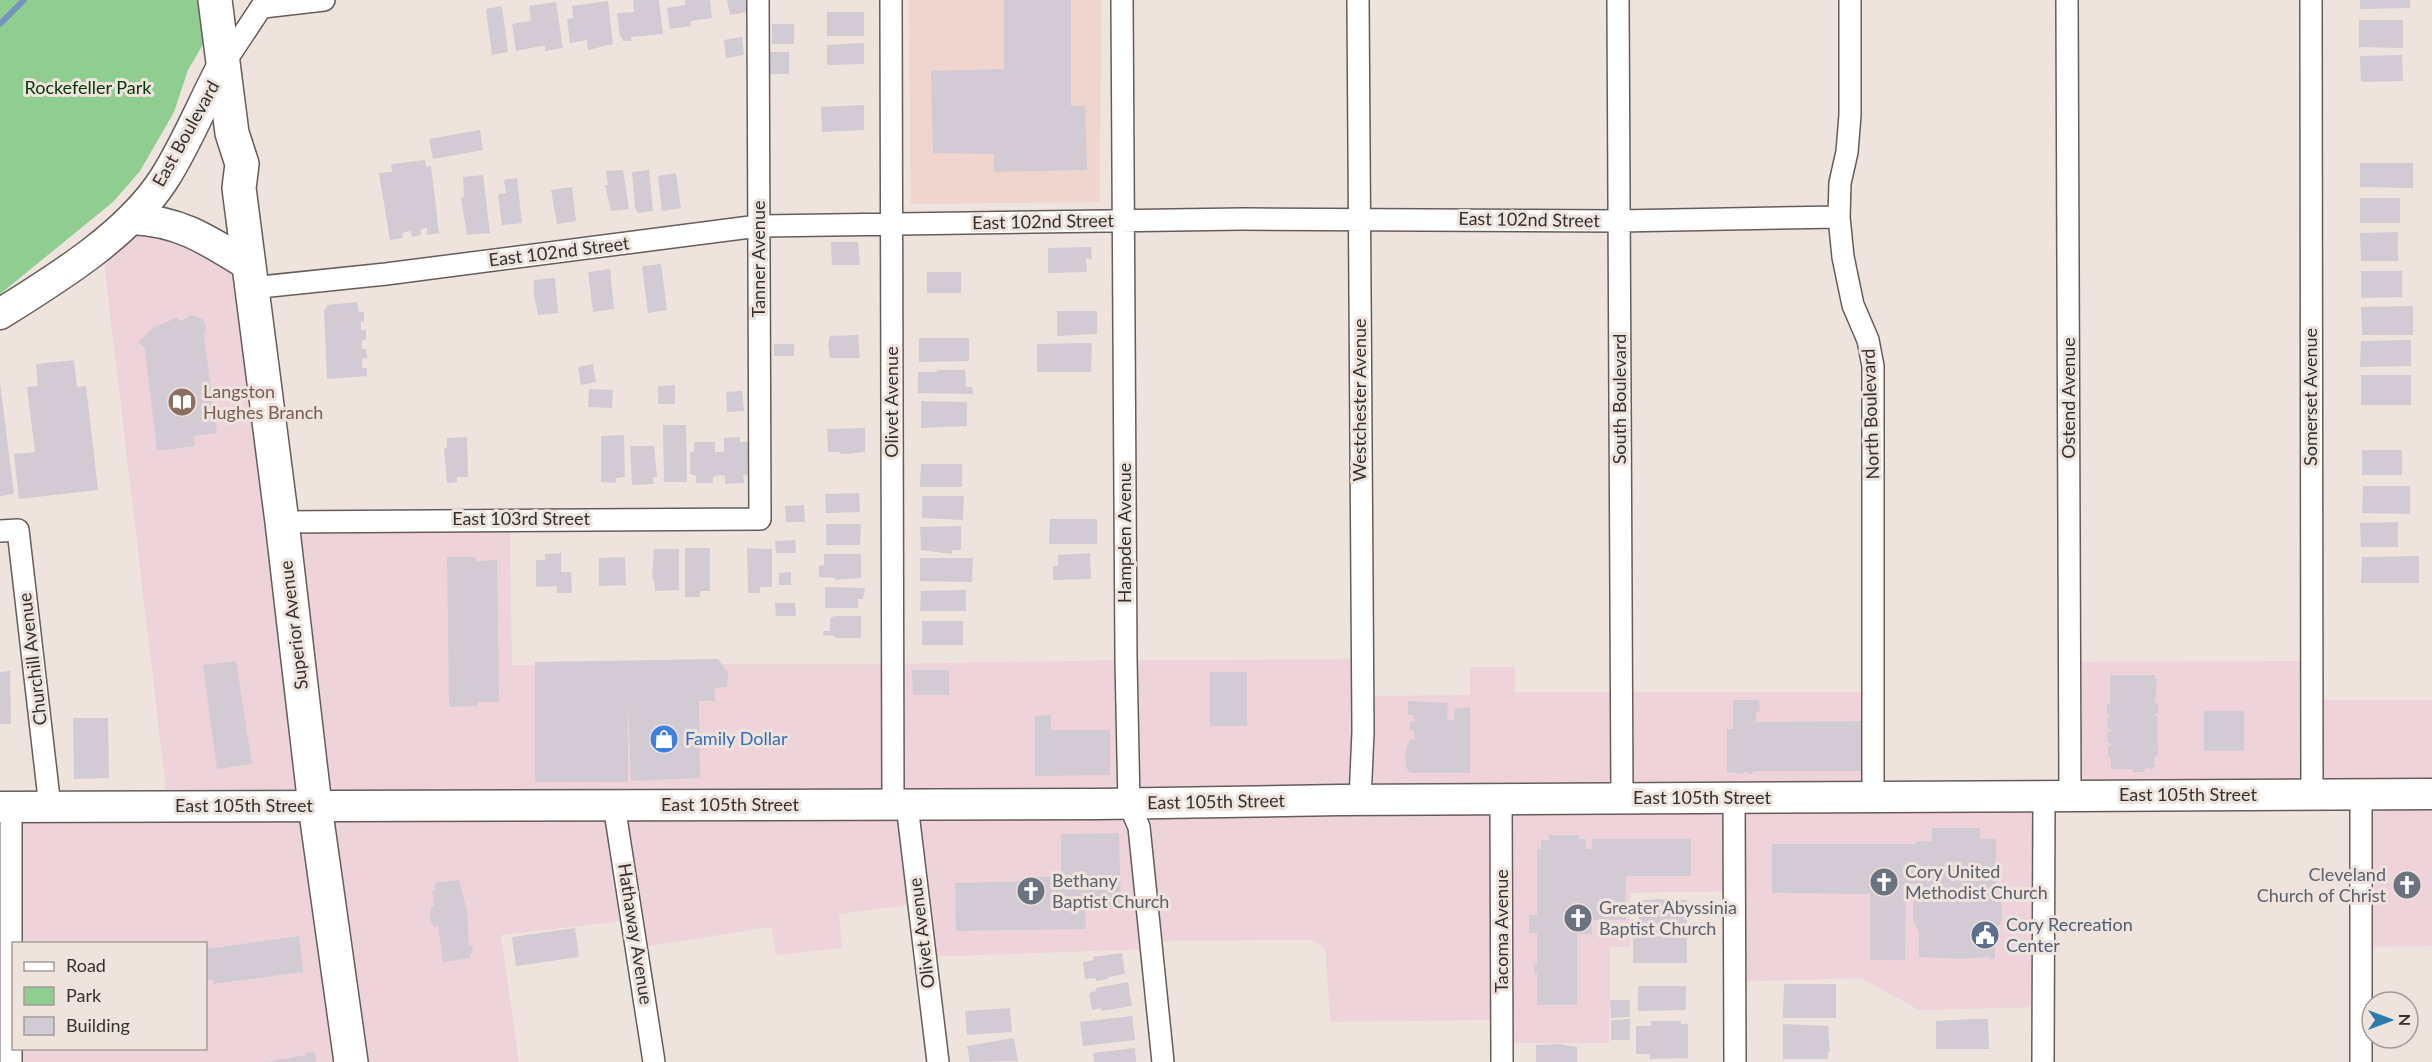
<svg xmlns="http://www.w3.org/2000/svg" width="2432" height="1062" viewBox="0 0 2432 1062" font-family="Lato,sans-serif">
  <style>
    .commercial { fill: #eed4da; fill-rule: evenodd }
    .education { fill: #efd5ce }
    .green { fill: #8fce90 }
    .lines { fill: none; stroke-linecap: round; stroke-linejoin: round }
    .stream { stroke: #7694be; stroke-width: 6 }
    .building { fill: #d2cbd4 }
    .street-casing { stroke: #665d58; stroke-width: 24 }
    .secondary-casing { stroke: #665d58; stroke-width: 33 }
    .primary-casing { stroke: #665d58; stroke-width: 36 }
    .street { stroke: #fff; stroke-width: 21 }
    .secondary { stroke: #fff; stroke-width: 30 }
    .primary { stroke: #fff; stroke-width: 33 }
    .labels { text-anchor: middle; stroke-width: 6; stroke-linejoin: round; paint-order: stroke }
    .park-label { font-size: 18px; fill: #003707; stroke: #eee3dd }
    .street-label { font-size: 18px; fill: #36312f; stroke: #eee3dd }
    .education-label { font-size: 18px; fill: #785e54; stroke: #eee3dd; text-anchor: start }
    .shop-label { font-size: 18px; fill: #366cbe; stroke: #eee3dd; text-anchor: start }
    .worship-label { font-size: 18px; fill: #5b616d; stroke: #eee3dd; text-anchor: start }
    .service-label { font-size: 18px; fill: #4e5e75; stroke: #eee3dd; text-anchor: start }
  </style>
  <rect width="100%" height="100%" fill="#eee3dd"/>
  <path class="commercial" d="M132,219L248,265L282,522L510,520L512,665L893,664L1126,660L1362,659L1363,696L1470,695V667H1515V692H1873V797L2044,796L2042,1007L1919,1010L1861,978L1735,982L1734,891L1630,893V947H1610L1609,1043H1502L1501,1020L1330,1022L1326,952L1320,944L1309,940L1151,941L1152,949L925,957L918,904L839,914L842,948L776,955L771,927L637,948L632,920L501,935L519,1062H13L11,807L168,806L102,245ZM14,944H206V1048H14Z
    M2311,661L2312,700H2432V946L2361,947V795H2070V662Z"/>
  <path class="education" d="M909,0H1101L1100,202L911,204Z"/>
  <path class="green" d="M0,0H229L188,70L174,112L140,171L113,202L0,294Z"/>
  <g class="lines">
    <path class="stream" d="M0,24L24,0"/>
  </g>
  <path class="building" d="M633,0H659L663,34L631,37V41H623L622,37H620L617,13L634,12Z
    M685,0H710L712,18L690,21L691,26L670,29L667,8L685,5Z
    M727,0H747V12L730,15Z
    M1004,0H1071V106H1085L1087,170L994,172V154L933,153L931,71L1004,69Z
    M2360,0H2410V8L2360,9Z
    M608,1L613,44L588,50L587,40L570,43L567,19L573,18L572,6Z
    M556,2L563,48L545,51V46H541L516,51L512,24L531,21L529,6Z
    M502,6L508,52L492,55L486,9Z
    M827,12H864V36H827Z
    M2359,20H2403V48L2359,47Z
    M772,24H794V44H772Z
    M742,37L744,55L726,58L724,40Z
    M864,43V64L827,65V45Z
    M770,52H789V74H770Z
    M2402,55L2403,81L2361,82L2360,56Z
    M864,105V130L822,132L821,107Z
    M480,130L483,150L433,159L429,139Z
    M425,160L426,167L431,166L439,233L427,235V228L421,229V235L412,237L411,231L402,233L403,238L390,240L379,173L392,172L391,164Z
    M2360,163H2413V188L2360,187Z
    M623,170L629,209L611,211L605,185H608L606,171Z
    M649,170L653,211L638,213L635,208L632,172Z
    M676,173L681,208L662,211L658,176Z
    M483,175L490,233L467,235L461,198L464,197L463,177Z
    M517,178L522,223L502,225L498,194L506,193L504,180Z
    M572,187L576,221L557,224L551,190Z
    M2360,198H2400V223H2360Z
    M2398,232V261H2361L2360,233Z
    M831,242H858L860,265H832Z
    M1091,247L1092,260L1086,258L1087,272L1048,273V248Z
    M661,264L667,310L648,313L642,266Z
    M610,269L614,309L593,312L588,272Z
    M2361,271H2402V297L2361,298Z
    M927,272H961V293H927Z
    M555,278L558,313L538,315L534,295V280Z
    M357,302L359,312H364V322H361V330H366V340H362V349H366L367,358L362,359V368H367V376L327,379L324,309L327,308V305Z
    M2413,306V335H2362L2361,307Z
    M1057,311H1097V334L1057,336Z
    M191,315L203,319L206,327L204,336L217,433L194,436L195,446L157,451L145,349L138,342L154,327L176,318L181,321Z
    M858,335L860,358H830L828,344L830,336Z
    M919,338H969V361L919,362Z
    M2411,340V366L2360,367L2361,341Z
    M1092,343L1091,372H1037V344Z
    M774,344H794V356H774Z
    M74,360L77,387L86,386L98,490L19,499L14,454L35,452L27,387L38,386L36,364Z
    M593,364L596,382L581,385L578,367Z
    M937,370H965L966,387H972L973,394L918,393V372H937Z
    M2361,375H2411V405H2361Z
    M0,383L14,494L0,496Z
    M675,385V404H658V386Z
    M589,389L613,390L612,408L588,407Z
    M742,391L744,411L727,412L726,392Z
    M921,401L967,402V426L921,428Z
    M663,425H686L687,482H664Z
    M865,428V452L848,454H840L841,452H828L827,429Z
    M624,435L625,477L616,478V483L601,482V436Z
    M467,437L468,477H457V482L447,483L444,448H447V438Z
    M740,437V442H749L750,474L743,475L744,483L725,484V476L721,475L713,477V483H696V476L690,474V452H694V442H715V452H724V438Z
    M630,446H654L657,477H653L654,484L632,485Z
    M2362,450H2402V475H2362Z
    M921,464H962V487H920Z
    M2363,486H2410V514L2362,513Z
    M859,493L860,512L826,513L825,494Z
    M922,496H964L963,520L922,518Z
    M804,505L805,522H786L785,506Z
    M1050,519H1097V544H1049Z
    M2398,522V547H2361L2360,523Z
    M826,524H861L860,545H826Z
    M961,526V550H952V554L921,550L920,527Z
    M795,540L796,553H776L775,541Z
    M685,548H710V591H700V597H685Z
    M747,548L772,549V587H760V593H748Z
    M654,549H679V590L655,591L654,579H652Z
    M561,553V572H571L572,593H557V586L536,587V560H545V554Z
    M1090,553L1091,579L1053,580V566H1058V555Z
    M824,554H861V578L835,580V578L819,577V566L824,565Z
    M2419,556V583H2361L2362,557Z
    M447,557H476V561L497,560L499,702H478V706L449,707Z
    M625,557L626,585L599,586V558Z
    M920,558H973L972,582L920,581Z
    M791,572V585H779V573Z
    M825,587L865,588L863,599H858V608H825Z
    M966,590V611H920L921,591Z
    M775,603H795L796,616H776Z
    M835,616H861V638H835V636L823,635V631H830V618Z
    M922,621H963V645H922Z
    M718,659L728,673L727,687L714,688L715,701H699L700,778L631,781L628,703V782H535V662Z
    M236,661L252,764L217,769L203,665Z
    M912,670H949V695H913Z
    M10,671L11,724H0V672Z
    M1210,672H1247V726H1210Z
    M2110,675H2155V679H2157L2155,703H2158V713H2155V716H2157L2158,756H2155L2154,763L2156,765L2151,770L2149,768L2144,769V772H2133V769H2111V757H2108V746H2111V743H2108L2107,732H2111V729H2108L2107,718H2110V714H2107V704H2110Z
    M1733,700H1759L1760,711L1756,712V722L1862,721V771H1754L1751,774L1745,772L1740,774L1727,772V729H1733Z
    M1408,701L1448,703L1447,720H1454V709L1470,707V773H1410L1406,768L1405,752L1410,739L1415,740L1414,731L1410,730V722L1416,721L1413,715H1408Z
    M2204,711H2244V751H2204Z
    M1051,715V730H1110V775L1035,776V716Z
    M73,718H108L109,778L74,779Z
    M1932,828H1980V839H1996V889L2002,905V919L1995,935V959H1989V957L1963,959L1919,957V933L1913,919V904L1920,884H1906L1905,960H1870V894L1772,893V844H1915L1916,841H1932Z
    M1119,833L1121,909H1085L1086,929L956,931L955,883L1035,881V877L1061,876V834Z
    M1549,835H1579V839H1586V849H1592V839H1691V876H1626V920H1592V934H1577V1005H1537V973H1534V964H1537V933H1529V915H1537V849H1541V840H1549Z
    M459,880L467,911L469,946L472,945L473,953H470L471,958L443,962L438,926L434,927L430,920L431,907L434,906L432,890H435L434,883Z
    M1657,899L1687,900V925L1658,927V934H1642V926H1639V901Z
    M575,928L579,957L516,966L512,937Z
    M299,936L303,972L213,984V980L206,981V949Z
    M1648,936L1687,937V963H1633V937Z
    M1122,953L1125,974L1108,977V979L1097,981L1095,978L1085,979L1083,962L1094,960L1093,957Z
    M1128,982L1132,1006L1101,1011V1008L1092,1010L1089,993L1096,991V988Z
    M1784,984H1836V1018H1783Z
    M1638,986H1686V1010L1638,1011Z
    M1610,1000H1630V1017L1611,1018Z
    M1010,1008L1012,1032L967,1035L965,1011Z
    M1132,1016L1135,1040L1083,1046L1080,1022Z
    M1630,1019V1040H1611V1020Z
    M1971,1019H1988L1989,1049H1936V1021Z
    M1651,1021H1681V1024H1688V1058L1650,1059V1054H1636V1026H1651Z
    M1783,1024L1828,1026L1830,1052H1828V1059H1783Z
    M1014,1038L1018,1061L970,1062L967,1046Z
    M1559,1044L1577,1047V1062H1536V1045Z
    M1135,1048L1136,1062H1094L1093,1053Z
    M315,1052L316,1062H265L306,1055L305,1053Z"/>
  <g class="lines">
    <g class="street-casing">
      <path id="street" d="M891,0L893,805
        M1122,0L1126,660L1129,804L1139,827L1163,1062
        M1358,0L1363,732L1360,800
        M1618,0L1622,798
        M1850,0V115L1847,152L1840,183L1839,217L1843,257L1853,305L1868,340L1873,366V797
        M2067,0L2070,795
        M2311,0L2312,794
        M263,7L324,0
        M223,65L266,0
        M251,288L386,274L758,226L1243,219L1619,221L1839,217
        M282,522L760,519L758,0
        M0,531L18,530L50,807
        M1734,798L1735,1062
        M1501,799L1502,1062
        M614,805L654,1062
        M907,805L938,1062
        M11,807V1062
        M2043,1062L2044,796
        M2361,1062V795"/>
    </g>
    <g class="secondary-casing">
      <path id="secondary" d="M132,219C180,221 208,240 248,265
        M0,314C56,279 128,235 164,179C187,143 203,102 223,65
        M0,807L1099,804L1340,800L2432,794"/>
    </g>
    <g class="primary-casing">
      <path id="primary" d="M215,0L232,133L242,164L239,188L282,522L315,806L351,1062"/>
    </g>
    <use href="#street" class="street"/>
    <use href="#secondary" class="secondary"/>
    <use href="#primary" class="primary"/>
  </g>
  <defs>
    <g id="library-disc" transform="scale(1.5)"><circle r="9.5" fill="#8d6e63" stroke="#eee3dd"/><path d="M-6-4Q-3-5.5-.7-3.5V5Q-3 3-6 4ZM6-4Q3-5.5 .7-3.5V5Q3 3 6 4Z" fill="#fff"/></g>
    <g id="shop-disc" transform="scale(1.5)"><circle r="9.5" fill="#3f7fe0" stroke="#eee3dd"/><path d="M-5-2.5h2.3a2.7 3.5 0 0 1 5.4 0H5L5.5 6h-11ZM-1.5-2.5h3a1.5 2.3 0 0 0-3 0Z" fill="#fff"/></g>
    <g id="church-disc" transform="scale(1.5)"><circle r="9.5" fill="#6b7280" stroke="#eee3dd"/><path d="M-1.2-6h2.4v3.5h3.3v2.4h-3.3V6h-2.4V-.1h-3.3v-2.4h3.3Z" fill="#fff"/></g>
    <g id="civic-disc" transform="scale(1.5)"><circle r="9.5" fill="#5c6f8a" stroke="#eee3dd"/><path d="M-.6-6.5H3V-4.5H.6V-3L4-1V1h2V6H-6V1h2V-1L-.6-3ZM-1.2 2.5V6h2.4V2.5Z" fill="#fff"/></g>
  </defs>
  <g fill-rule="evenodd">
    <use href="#library-disc" x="182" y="402"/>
    <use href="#shop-disc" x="664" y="739"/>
    <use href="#church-disc" x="1884" y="882"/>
    <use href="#church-disc" x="2407" y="885"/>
    <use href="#church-disc" x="1031" y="891"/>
    <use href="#church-disc" x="1578" y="918"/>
    <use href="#civic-disc" x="1985" y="935"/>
  </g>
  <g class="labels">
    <g class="park-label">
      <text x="88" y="94">Rockefeller Park</text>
    </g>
    <g class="street-label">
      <text transform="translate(186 134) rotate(-61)" y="6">East Boulevard</text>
      <text transform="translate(1529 220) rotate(1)" y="6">East 102nd Street</text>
      <text transform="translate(1043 222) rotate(-1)" y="6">East 102nd Street</text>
      <text transform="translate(559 252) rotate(-7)" y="6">East 102nd Street</text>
      <text transform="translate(759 259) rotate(-90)" y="6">Tanner Avenue</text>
      <text transform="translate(2311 397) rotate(-90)" y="6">Somerset Avenue</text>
      <text transform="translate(2069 398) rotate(-90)" y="6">Ostend Avenue</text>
      <text transform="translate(1620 399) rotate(-90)" y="6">South Boulevard</text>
      <text transform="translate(1360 400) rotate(-90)" y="6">Westchester Avenue</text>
      <text transform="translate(892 402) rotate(-90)" y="6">Olivet Avenue</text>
      <text transform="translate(1871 414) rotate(-92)" y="6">North Boulevard</text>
      <text x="521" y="525">East 103rd Street</text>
      <text transform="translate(1125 533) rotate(-90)" y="6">Hampden Avenue</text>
      <text transform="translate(294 625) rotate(-97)" y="6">Superior Avenue</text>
      <text transform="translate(33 659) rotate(-97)" y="6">Churchill Avenue</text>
      <text x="2188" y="801">East 105th Street</text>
      <text x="1702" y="804">East 105th Street</text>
      <text transform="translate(1216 802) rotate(-1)" y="6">East 105th Street</text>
      <text x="730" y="811">East 105th Street</text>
      <text x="244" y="812">East 105th Street</text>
      <text transform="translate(1502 931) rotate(-90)" y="6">Tacoma Avenue</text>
      <text transform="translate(922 933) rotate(-97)" y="6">Olivet Avenue</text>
      <text transform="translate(635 934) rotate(81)" y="6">Hathaway Avenue</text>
    </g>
    <g class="education-label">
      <text x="203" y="398">Langston<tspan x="203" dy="21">Hughes Branch</tspan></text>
    </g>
    <g class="shop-label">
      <text x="685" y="745">Family Dollar</text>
    </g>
    <g class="worship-label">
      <text x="1905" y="878">Cory United<tspan x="1905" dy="21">Methodist Church</tspan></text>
      <text x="2386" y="881" text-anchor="end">Cleveland<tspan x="2386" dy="21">Church of Christ</tspan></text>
      <text x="1052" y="887">Bethany<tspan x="1052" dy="21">Baptist Church</tspan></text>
      <text x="1599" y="914">Greater Abyssinia<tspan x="1599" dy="21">Baptist Church</tspan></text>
    </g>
    <g class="service-label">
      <text x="2006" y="931">Cory Recreation<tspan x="2006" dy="21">Center</tspan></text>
    </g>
  </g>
  <rect x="12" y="942" width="195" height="108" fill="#eee3dd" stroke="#a49c97" stroke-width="1.5"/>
  <rect x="24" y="962" width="30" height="9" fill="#ffffff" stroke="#a49c97" stroke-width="1.5"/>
  <text x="66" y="972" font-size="18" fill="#36312f">Road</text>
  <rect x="24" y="987" width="30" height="18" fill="#8fce90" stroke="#a49c97" stroke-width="1.5"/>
  <text x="66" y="1002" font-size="18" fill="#36312f">Park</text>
  <rect x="24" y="1017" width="30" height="18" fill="#d2cbd4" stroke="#a49c97" stroke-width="1.5"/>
  <text x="66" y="1032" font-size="18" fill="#36312f">Building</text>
  <g transform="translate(2390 1020) rotate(90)"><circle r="28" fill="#eee3dd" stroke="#a49c97" stroke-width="1.5"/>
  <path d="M0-4.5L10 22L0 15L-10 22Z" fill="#2d7bad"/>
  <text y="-9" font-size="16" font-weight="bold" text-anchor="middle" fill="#36312f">N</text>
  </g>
</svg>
